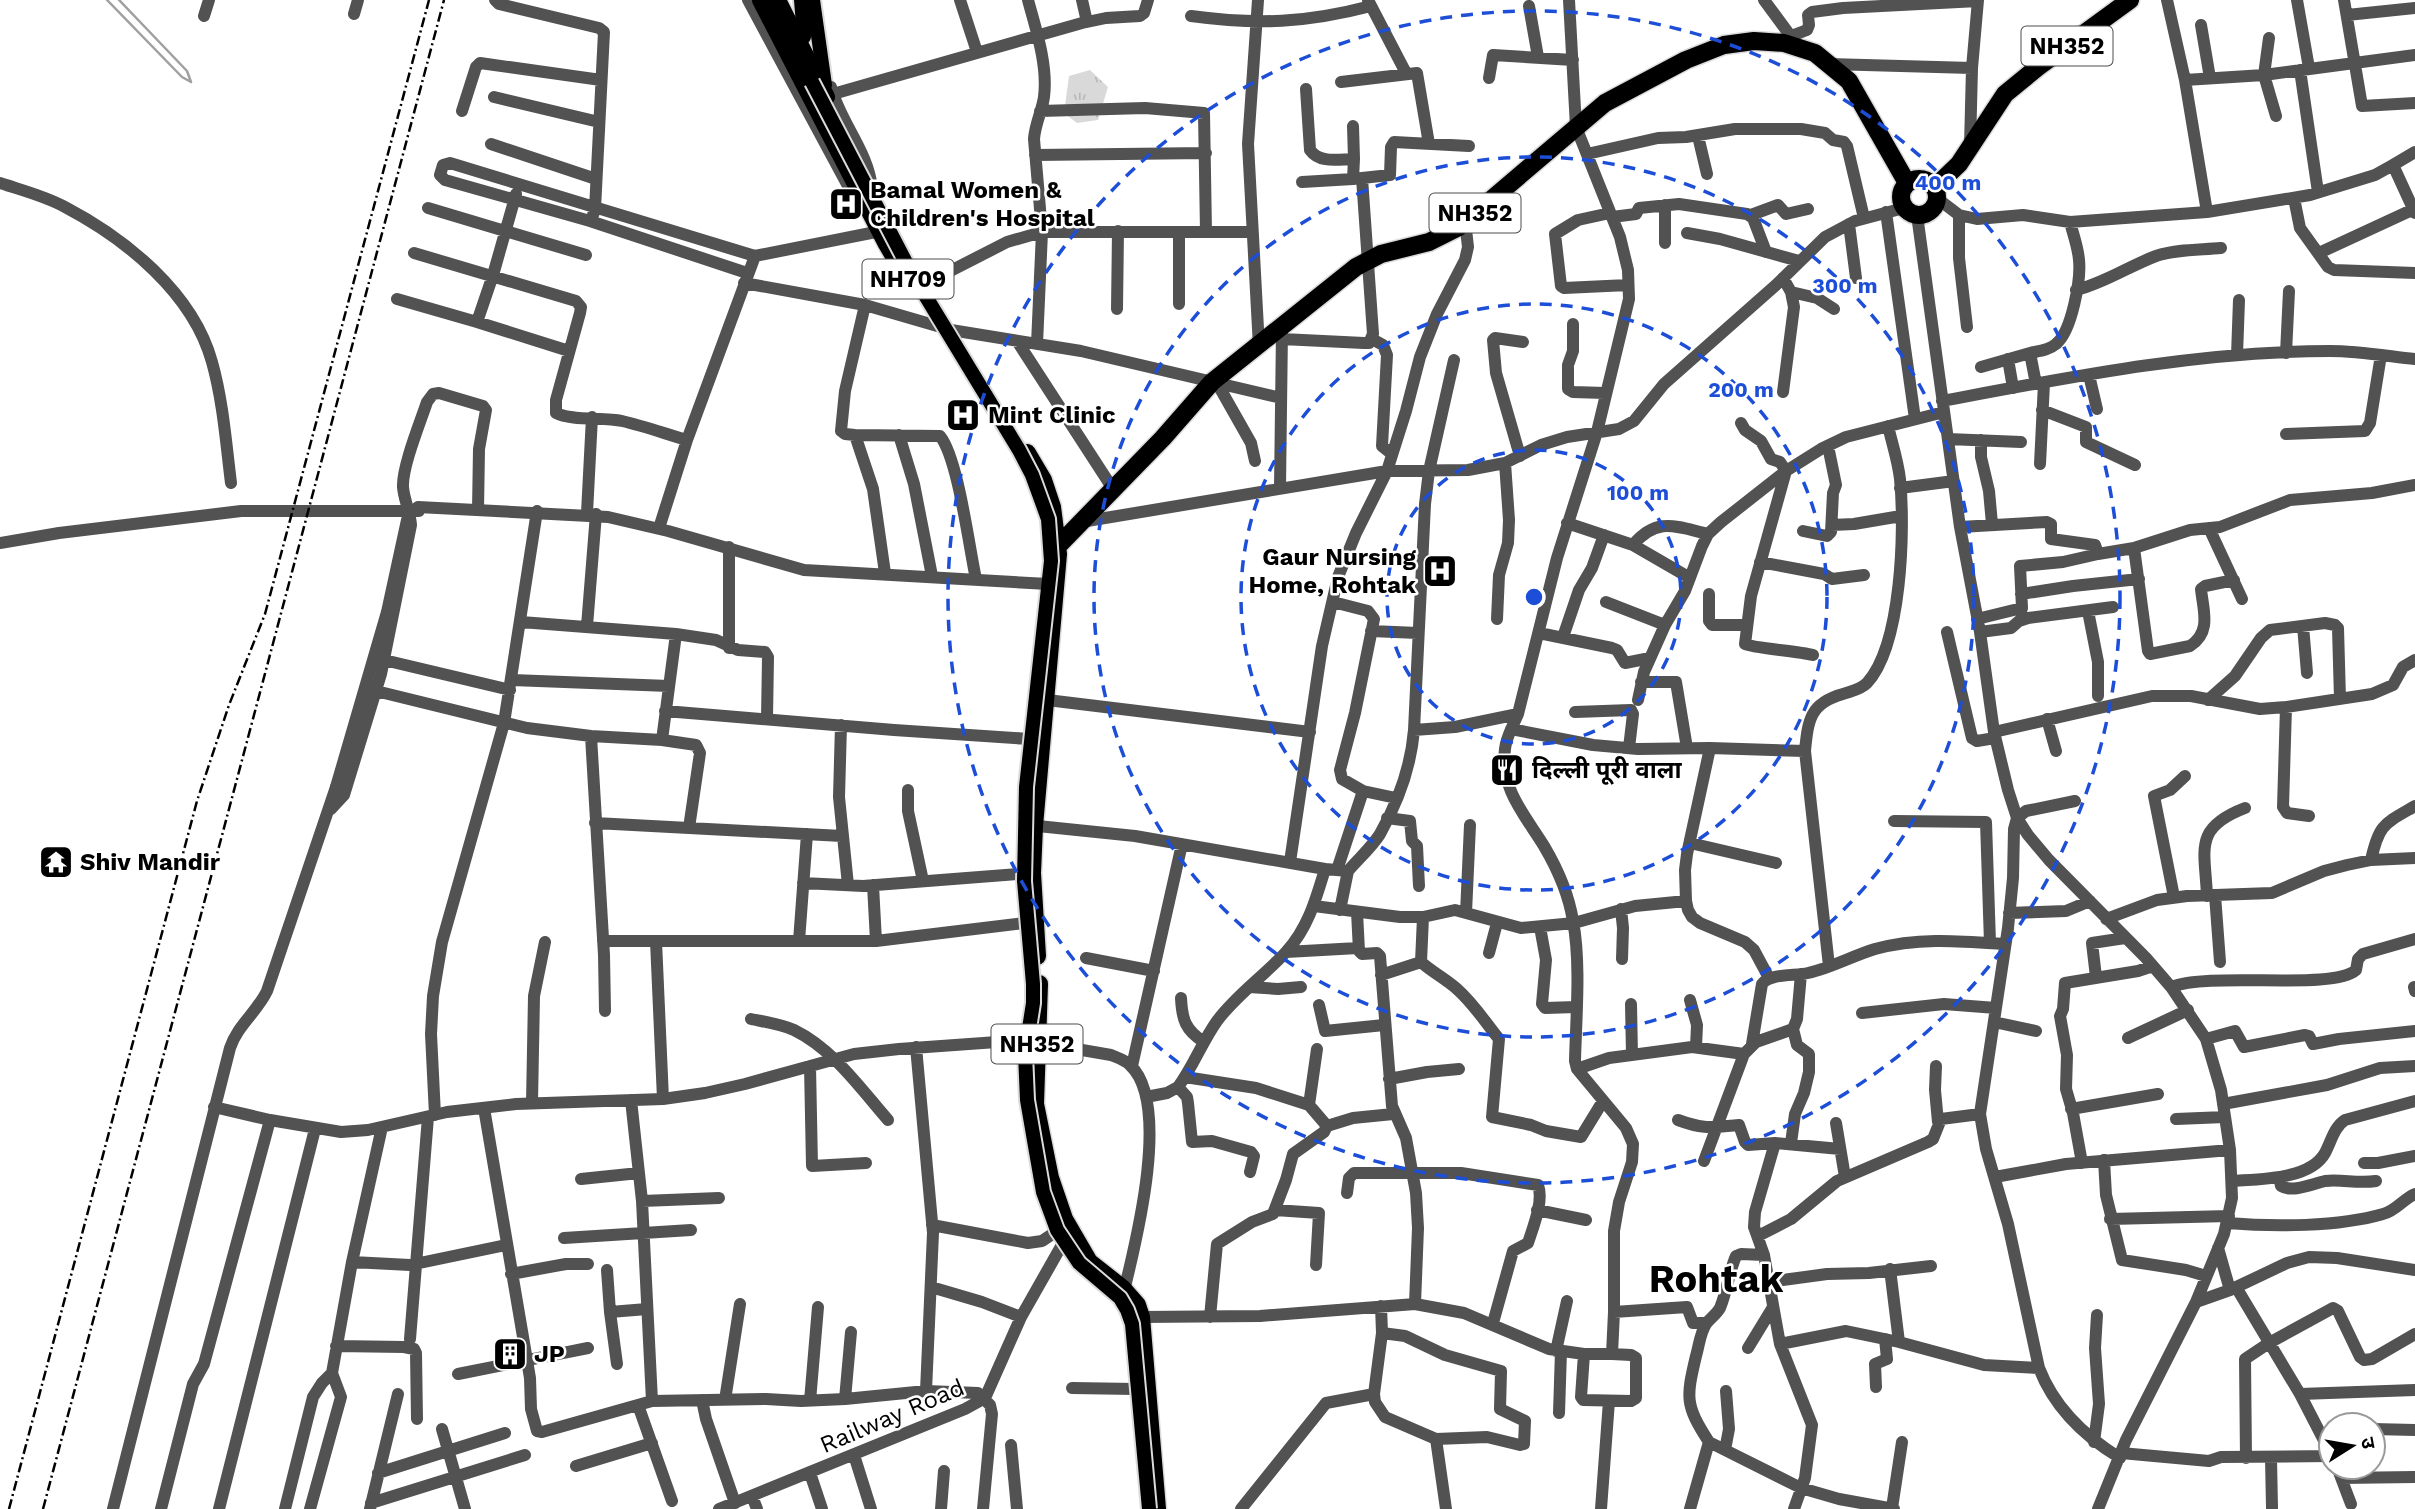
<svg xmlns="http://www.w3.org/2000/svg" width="2415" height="1509" viewBox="0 0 2415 1509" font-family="'Work Sans','Noto Sans Devanagari',sans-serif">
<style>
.grass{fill:url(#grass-tufts)}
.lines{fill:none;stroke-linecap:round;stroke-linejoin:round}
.stream{stroke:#a0a0a0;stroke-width:2.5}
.major-casing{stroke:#dbdbdb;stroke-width:18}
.highway-casing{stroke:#dbdbdb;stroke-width:21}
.minor{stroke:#525252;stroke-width:12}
.major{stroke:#000;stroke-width:14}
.highway{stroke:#000;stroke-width:18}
.rail{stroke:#000;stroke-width:2.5;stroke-dasharray:10 3.5 2 3.5;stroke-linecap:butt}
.major-bridge-casing{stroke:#dbdbdb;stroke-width:18;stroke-linecap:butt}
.minor-bridge{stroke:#525252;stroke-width:12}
.major-bridge{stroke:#000;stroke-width:14}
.ring{fill:none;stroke:#1d4ed8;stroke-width:3.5;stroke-dasharray:12 9}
.labels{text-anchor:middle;stroke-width:5;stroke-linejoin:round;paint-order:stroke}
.shield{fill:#fff;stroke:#4c4c4c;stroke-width:2}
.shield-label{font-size:23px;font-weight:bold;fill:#000}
.poi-label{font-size:24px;font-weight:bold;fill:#000;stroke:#fff;text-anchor:start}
.street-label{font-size:24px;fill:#000;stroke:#fff}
.town-label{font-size:38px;font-weight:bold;fill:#000;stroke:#fff}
.centre{fill:#1d4ed8;stroke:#fff;stroke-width:3.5}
.ring-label{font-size:21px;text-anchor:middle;font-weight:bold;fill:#1d4ed8;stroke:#fff;stroke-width:5;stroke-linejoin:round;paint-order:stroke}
</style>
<defs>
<pattern id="grass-tufts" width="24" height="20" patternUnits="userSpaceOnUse" patternTransform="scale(1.75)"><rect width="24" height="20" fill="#d9d9d9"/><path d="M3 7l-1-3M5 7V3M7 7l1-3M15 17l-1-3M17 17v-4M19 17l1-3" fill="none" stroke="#b8b8b8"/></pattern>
</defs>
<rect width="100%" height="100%" fill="#fff"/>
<path class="grass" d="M1090,70l18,17 -10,33 -21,3 -13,-10 5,-37z"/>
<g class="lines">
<path class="stream" d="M107,0l75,77 9,5
M119,0l68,71 4,11"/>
<g class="major-casing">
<path id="major" d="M801,0l3,37
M813,0l12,85"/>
</g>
<g class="highway-casing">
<path id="highway" d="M761,0l126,244 24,41
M777,0l49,97
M1901 197a18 18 0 1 1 36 0a18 18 0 1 1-36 0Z
M1935,187l24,-23 46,-70 33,-27 92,-67
M1027,453l16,27 9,27 6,47 -24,272 -2,47 5,83
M1054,550l109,-112 49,-56 144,-115 25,-13 48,-12 30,-15 146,-124 81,-43 38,-15 30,-4 30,2 31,10 34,28 58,102
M1039,984l-4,120 15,74 14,41 25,43 33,26 15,17 4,12 16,192"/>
</g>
<path class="minor" d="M495,0l4,4 100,24 5,4 -9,177 -2,6
M748,0l100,186
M960,0l17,52
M1028,0c8,30 20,65 16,97 -2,14 -9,27 -10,42l8,93 -5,112
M1082,0l5,22
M1258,0l-10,144 11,203
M1368,0l38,73
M1569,0l7,127 44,110 8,33 1,29 -32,133 -40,126 -39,156c-5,12 -12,23 -13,35 -5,40 20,66 39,97 13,22 25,50 29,75 8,42 3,97 2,140l2,8 49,59 7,16 -1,18 -13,40 -5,29v81l-2,42h-28l-3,43 2,3 48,1 5,-3v-40l-5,-3 -19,-1
M1764,0l31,42
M2167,0l18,80 22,132
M2297,0l12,68
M2344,0l18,106 53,-3
M1529,6l9,51
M354,14l4,-14
M2347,15l68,-7
M204,16l5,-16
M1191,16c67,9 115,7 180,-10
M2201,25l9,53
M1791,36l16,-6 2,-5 -1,-10 4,-3 31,-4 135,-7
M2269,38l-5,37 12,41
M1829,64l143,4
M2300,70l18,122
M1489,78l4,-23 80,5
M2185,80l79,-5 151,-20
M1341,82l76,-9 12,71
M831,87c9,35 38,65 41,102
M833,94l249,-71 24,-5 34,-2 4,-3 4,-13
M494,97l105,25
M462,111l14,-44 4,-4 121,17
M1040,111l105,-3 59,5 2,119
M1353,126l1,33
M1698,136l9,38
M491,144l105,35
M1970,146l2,-78 6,-68
M1587,154l71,-16 28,-1 49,-8h66l24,4 8,7 11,2 3,4 17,72
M1035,155l171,-2
M2393,165l22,-13
M1362,178l28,-3 1,-28 3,-5 75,4
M1302,182l51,-3
M0,183c21,7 45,13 65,24 61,32 128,86 147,155 11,39 14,81 19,121
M516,194l-23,81 -16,47 92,29
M2294,198l6,30 28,39 6,3 81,3
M1938,199l21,16 18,4 46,-4 47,7 137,-10 103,-17 65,-20 18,-10 22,48
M1665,205v38
M428,208l158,47
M1886,212l29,207
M1610,213l-32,7 -23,14 6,52 3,2 64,-3
M1751,215l27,-10 8,9 22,-5
M1917,215l43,312 20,105 14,100 14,58 9,28 11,17 21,25 97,98 25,29 35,52 15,51 9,60 2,48 -8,36 -28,68 -70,138 -28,69
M1959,215v43l8,69
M1612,217l24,-3 3,-6 40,-4 68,10 6,4 13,34
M1849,224l7,54
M1687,233l33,6 79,22
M414,253l162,48 5,6 -1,6 -24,87v13c15,8 48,4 66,8 22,5 44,13 65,19
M2319,253l95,-44
M747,273l-157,-52 -145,-41 -5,-5 3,-10 7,-2 305,93
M744,283l121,22 86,25 130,21 200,47
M925,284l82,-42 35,-10h210
M2076,290c29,-7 53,-24 80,-34 21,-7 44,-6 65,-8
M1791,292l26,6 17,11
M397,299l80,23
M1179,304v-72
M865,305l-20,86 -4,40 4,3 10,1 85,1c18,22 29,111 36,143
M1117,309l1,-78
M1573,324v27l-5,14v24l5,3 32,1
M1282,339l82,4h5l4,-9 -11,-156 -9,1 1,-20c-15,0 -34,5 -44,-9l-4,-61
M1372,339l11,6 4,10 -5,91 10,8
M1017,341l96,148
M2286,353l3,-62
M2237,355l2,-55
M2008,359l5,29
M1981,367l49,-14
M2089,375l8,34
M1217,383l34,60 4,18
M2036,384l-6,-31c9,-2 19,-3 26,-9 16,-13 25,-65 23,-84 -1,-13 -6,-26 -9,-38
M1783,392l11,-85 -3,-15 -8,-14
M1942,401c128,-24 257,-50 388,-50 28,0 57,5 85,8
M2042,410l44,17v15l49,23
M1741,423l4,7 16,11 10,18 9,3 6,9 -35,125 -6,48c6,4 54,7 68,11
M2286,434l79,-3 5,-8 11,-68
M855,435l18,54 12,84
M899,435l15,49 18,92
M1948,439l73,3
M1981,440v17l8,34 3,33
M1520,456l-24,-83 -3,-33 2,-2 28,4
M2040,464l4,-81
M1280,487l2,-157
M1900,488l54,-7
M587,513l5,-96
M1081,522l306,-51 81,-1 37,-7 36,-18 26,-8 52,-8 15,-8 30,-37 112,-99 49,-48 30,-16 49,-13
M1567,523l66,22c24,-29 44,-18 75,-11
M660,525l27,-85 68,-184 131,-26
M1832,525l22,-1 47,-8
M1960,527l87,-5 4,2v15l44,6 3,9 36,-6 56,-18 30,-3 70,-27 82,-7 43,-8
M2209,528l33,71
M1803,531l24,5 4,-4 2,-39 3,-8 -8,-39
M0,543l59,-10 182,-22h178
M1633,545l57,33
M729,547v101
M2134,548l14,103 2,3 40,-8c22,-14 13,-36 11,-57l4,-3 29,-6
M1760,562l64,12 8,5 32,-4
M1709,594v27l3,4h34
M2021,594l52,-8 66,-7
M1333,602l35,9 6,8 -19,94 -15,57 2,9 21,12 33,7
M1606,602l59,23
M2088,611l10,51v34
M1497,619l2,-44 9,-32 1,-23 -4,-57
M1977,619l45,-11 -2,-42 43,-4 35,-8
M521,622l155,12 40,6 22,10 27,2 3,5 -1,61
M587,626l9,-112
M2303,626l4,47
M1371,631l47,2
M1947,632l25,106 5,3 18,-3
M1980,632l31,-4 8,-7 9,-3 85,-11
M1539,633l73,15 5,2 8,13 25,-5
M1563,637l16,-47 13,-22 12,-33
M384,660l126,30
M512,680l157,6
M1641,682h35l11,66
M376,691l151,37 64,8 71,4 34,5 4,8 -11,75
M1039,699l271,33
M1638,700l6,-28 21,-47 20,-34 17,-45 6,-12 13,-12 65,-51 35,-22 25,-12 98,-25
M2208,700l27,-24 26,-38 9,-8 55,-7 10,2 3,3 2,71
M2286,707l-3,100 4,6 22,3
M665,711l229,19 135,9
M1575,712l56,-2 2,4 -4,34
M2047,719l9,32
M841,725l-2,72 9,88
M1511,729l82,16 45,4 72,-1 95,3
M1414,730l41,-3 63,-13
M1994,732l158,-36h39l69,13 26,-2 86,-13 21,-9 10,-18 12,-7
M591,736l13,219 1,56
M662,740l14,-106
M1710,748l-23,106 -2,16 1,31 2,9 4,7 8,6 45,19 9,8 15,28
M908,790v21l15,70
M2075,801l-49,10 -9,7 -3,11 -1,49 -5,50 -28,186 6,35 22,75 31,144c15,39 45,68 81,90
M331,809l13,-14 37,-121 30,-149c-1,-14 -7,-25 -8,-38 -1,-20 17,-64 24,-85l6,-8 6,-1 44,13 3,4 -7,39 -1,61
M1387,818l23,3 2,20 5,5 2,40
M1894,821l92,1 4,121
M595,823l247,13
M1028,825l107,11 190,33
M1690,843l86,20
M2371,860c8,-36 13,-36 44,-54
M1290,862l32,-216 16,-69 18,-44 31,-62 19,-60 14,-54 17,-43 28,-54 3,-13 -3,-26
M1337,870l26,-79
M803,883l60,3 156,-12
M873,885l3,56
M2215,895l5,67
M2207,896c-2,-47 -14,-68 38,-88
M2174,897l-20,-101 16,-6 15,-14
M1314,906l86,11h23l32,-7 66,18 53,-5 61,-17 51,-5
M1621,909l2,19 -1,31
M1340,910l8,-39
M1357,912l2,39 3,3 15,-1 3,3 12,150 14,32 10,55 2,35 -3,76
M1466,913l4,-88
M2009,913l57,-2 24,-10
M1423,917l-2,45c11,10 25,17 36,27 17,15 28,33 42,50l-7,78 39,8 15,6 35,6 22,-36
M2106,919l51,-19 30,-4 85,-3 52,-22 23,-6 24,-5 44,-2
M1540,927l6,33 -4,44 3,4 31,-1
M603,941h273l148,-18
M656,941l7,158
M799,941l8,-107
M1286,952l72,-4
M1489,953l8,-30
M1086,958l68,13
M1829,966l-24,-215c3,-31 5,-48 38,-57 8,-3 17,-4 24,-11 35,-38 38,-154 33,-204 -2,-18 -8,-36 -12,-53
M1381,975l40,-13
M2096,977l-4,-34 33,-5
M1249,987l29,2 23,-2
M2171,987c42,-16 161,4 185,-17l2,-11 5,-5 52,-15
M2414,987l1,4
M1181,998c1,21 4,32 23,44
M1690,1000l7,25 -1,22
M1631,1004l1,51
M1319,1005l6,26 59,-6
M1862,1013l82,-9 52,4
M751,1019c14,3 30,5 43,11 39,19 66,58 94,90
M1994,1022l42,9
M2128,1038l60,-28
M2206,1039l29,-8 9,16 61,-12 4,1 4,8 26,-5 76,-8
M1752,1044l10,-60c8,-11 33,-8 46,-11 23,-5 44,-17 67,-24 43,-12 86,-8 130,-5
M916,1047l17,186 -7,158
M810,1066l2,100 54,-3
M1132,1066l50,-222
M1936,1066l-1,24 3,32
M1577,1069l32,-11 83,-11 52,7 12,-12 37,-13 4,-10 4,-45
M1185,1077l71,11 53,17 18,21
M1389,1079l38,-7 32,-3
M1178,1087l9,10 1,6 4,39 20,-1 39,11 3,4 -4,16
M1146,1097l21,-4 11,-6c15,-20 24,-45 39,-66 19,-26 47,-45 69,-69 22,-24 30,-53 39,-83l23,2c10,-12 24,-24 32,-37 18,-32 31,-68 34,-104l11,-226 4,-33 25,-111
M631,1100l11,101 10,200
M532,1103l2,-107 11,-54
M2223,1104l104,-19 53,-17 35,-2
M1309,1105l8,-56
M214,1107l56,13 71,12 27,-2 79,-18 69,-8 147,-5 42,-6 40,-9 109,-30 45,-5 125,-9 87,15c7,3 14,5 19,10 42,39 5,181 -7,230
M484,1108l46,270 1,31 6,22 5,1 110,-31 114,-2 35,2 44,-2 81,-8 52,2 12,12 2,9 -9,95
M2071,1109l87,-15
M435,1115l-4,-81 2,-38 9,-54 62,-219 33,-212
M2176,1119l49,-2
M1678,1120c27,10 34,7 61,5l6,17 3,3 27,-2 65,6
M1836,1123l9,54
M1775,1143l-20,69 -1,15 10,28 16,89 32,81 -7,53 -11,31
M1791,1143l4,-29 9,-21 5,-21v-18l-12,-9 -4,-16
M2104,1160l2,35 16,65 64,10 20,6
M1704,1161l40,-107
M2082,1163l-9,-50 -7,-24 1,-34 -7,-39 3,-7 2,-26 73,-12 15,-5
M2364,1163h14l37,-7
M1995,1177l71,-13 164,-14
M2279,1177l2,9c11,7 31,-2 44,-5 17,-2 33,3 51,0
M581,1179l58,-6
M2232,1181c27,-2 78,-1 93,-28 6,-11 9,-26 20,-33l70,-19
M1347,1193l2,-15 5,-5h107l77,12c6,16 -5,42 -10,58l-15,8 -20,72
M642,1201l77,-3
M1275,1210l44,3 -3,52
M1537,1210l49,10
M2110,1219l119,-3
M2227,1223c47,4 111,4 156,-9 13,-3 20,-15 32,-20
M932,1225l96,18 14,-2 15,-10
M1758,1236l33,-17 46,-38 91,-39 5,-3 8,-20 39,-5
M564,1238l127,-8
M2218,1248l12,42
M352,1262l58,3 96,-20
M1890,1269l9,73
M607,1270l3,42 7,52
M511,1274l55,-10h22
M1768,1282l59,-8 42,-1 62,-7
M931,1287l51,15 39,15
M2236,1287l64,107 31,60
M2196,1302l34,-12 57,-27 22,-6 28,1 78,12
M1381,1306l1,27 -8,61 1,8 10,15 51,22 51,-2 33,8 4,-1 1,-23 -25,-12 1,-38 -56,-16 -40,-19 -23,-3
M610,1312l37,-3
M1614,1312l73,-5 6,16h13
M1141,1317l119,-1 155,-12 49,9 85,36 35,5
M1210,1317l7,-73 35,-22 21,-8 13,-34 7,-26 31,-22 3,-6 26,-8 40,-4
M410,1339l18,-222
M1780,1344l66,-13 53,11 85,23 55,3
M336,1346l68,1 10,2 2,4 1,66
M1748,1348l25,-41
M1556,1351l11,-50
M458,1374l130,-26
M1876,1387l-1,-23 12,-5 -2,-20
M1072,1388l63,1
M2300,1394l115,-4
M845,1399l6,-67
M702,1400l4,19 29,84
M725,1400l15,-96
M810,1401l8,-94
M638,1405l34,96
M1559,1413l2,-62
M442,1429l23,80
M2373,1429l42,1
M1436,1439l10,70
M1709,1442l92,46 38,11 55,10
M2094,1442l5,-38 -4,-56 2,-33
M1011,1445l6,64
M1725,1450l4,-21 -3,-38
M2121,1453l88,8 12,-4 110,-1
M854,1455l17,54
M2246,1458l-1,-99 24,-16 64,-35 5,3 22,46 4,3 8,-1 43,-25
M2271,1458l1,50
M576,1466l76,-23
M2337,1467l14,37
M378,1473l127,-40
M810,1473l12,36
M2341,1478l74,-1
M752,1496l5,13
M371,1503l154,-48
M1892,1508l10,-66
M113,1509l117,-461c7,-22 27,-36 37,-57l69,-204
M161,1509l32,-125 11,-20 66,-244
M219,1509l96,-380
M285,1509l28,-112 9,-14 10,-10
M310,1509l31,-112 -9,-24 20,-111 30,-135
M370,1509l28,-115
M719,1509l246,-100 20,-11 36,-81 42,-74 6,-7
M941,1509l3,-38
M1241,1509l85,-106 48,-9
M1601,1509l8,-108
M1690,1509l19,-67c-24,-37 -23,-44 -13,-86 3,-10 4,-23 10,-32 4,-6 10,-9 14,-16 7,-17 9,-36 16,-52l5,-2 23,1"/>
<use href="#major" class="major"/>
<use href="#highway" class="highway"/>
<path class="rail" d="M9,1509l188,-708 32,-96 36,-91 164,-614
M43,1509l401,-1509"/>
<g class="major-bridge-casing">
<path id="major-bridge" d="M812,82l99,190 108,178 13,25 16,44 3,42 -25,226 -2,94 9,103v19l-8,51 2,46 16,92 14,38 22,33 41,35 7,12 5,14 17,185"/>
</g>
<path class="minor-bridge" d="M336,787l51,-175 20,-92 3,-7 8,-6 190,10 60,14 136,39 244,14"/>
<use href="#major-bridge" class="major-bridge"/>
</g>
<g class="ring">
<circle cx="1534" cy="597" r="147"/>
<circle cx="1534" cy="597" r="293"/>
<circle cx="1534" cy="597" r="440"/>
<circle cx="1534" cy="597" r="586"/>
</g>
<defs>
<g id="hospital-square" transform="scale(1.75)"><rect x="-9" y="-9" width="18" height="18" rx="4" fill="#000" stroke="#fff"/><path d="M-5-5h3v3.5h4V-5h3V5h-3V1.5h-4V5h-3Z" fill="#fff"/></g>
<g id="restaurant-square" transform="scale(1.75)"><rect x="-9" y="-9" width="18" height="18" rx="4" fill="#000" stroke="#fff"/><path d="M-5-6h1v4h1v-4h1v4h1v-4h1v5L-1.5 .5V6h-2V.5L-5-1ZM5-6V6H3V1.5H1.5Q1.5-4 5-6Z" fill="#fff"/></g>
<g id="temple-square" transform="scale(1.75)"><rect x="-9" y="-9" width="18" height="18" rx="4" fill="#000" stroke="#fff"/><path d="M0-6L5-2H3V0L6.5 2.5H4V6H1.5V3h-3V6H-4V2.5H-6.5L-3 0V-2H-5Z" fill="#fff"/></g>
<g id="building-square" transform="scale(1.75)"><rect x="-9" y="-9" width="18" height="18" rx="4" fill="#000" stroke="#fff"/><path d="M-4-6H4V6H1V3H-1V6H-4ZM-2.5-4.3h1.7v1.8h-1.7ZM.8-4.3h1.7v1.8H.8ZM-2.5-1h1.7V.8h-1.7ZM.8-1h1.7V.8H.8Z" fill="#fff"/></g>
</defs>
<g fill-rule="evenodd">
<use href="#hospital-square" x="846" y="204"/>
<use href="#hospital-square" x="963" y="415"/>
<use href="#hospital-square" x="1440" y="571"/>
<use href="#restaurant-square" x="1507" y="770"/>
<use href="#temple-square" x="56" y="862"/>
<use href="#building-square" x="510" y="1354"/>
</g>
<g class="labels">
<g class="shield">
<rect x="2021.5" y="26.5" width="91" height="39" rx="5"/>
<rect x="1429.5" y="193.5" width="91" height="39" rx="5"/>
<rect x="862.5" y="259.5" width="91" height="39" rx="5"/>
<rect x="991.5" y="1024.5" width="91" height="39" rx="5"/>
</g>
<g class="shield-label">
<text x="2067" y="54">NH352</text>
<text x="1475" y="221">NH352</text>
<text x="908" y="287">NH709</text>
<text x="1037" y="1052">NH352</text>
</g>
<g class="poi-label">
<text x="870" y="198">Bamal Women &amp;<tspan x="870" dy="28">Children's Hospital</tspan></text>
<text x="988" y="423">Mint Clinic</text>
<text x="1416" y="565" text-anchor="end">Gaur Nursing<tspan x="1416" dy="28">Home, Rohtak</tspan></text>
<text x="1532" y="778">दिल्ली पूरी वाला</text>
<text x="80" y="870">Shiv Mandir</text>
<text x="534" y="1362">JP</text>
</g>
<g class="street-label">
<text transform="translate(892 1416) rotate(-23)" y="8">Railway Road</text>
</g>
<g class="town-label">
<text x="1716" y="1292">Rohtak</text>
</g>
</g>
<circle cx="1534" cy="597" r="10" class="centre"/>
<g class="ring-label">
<text x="1948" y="190">400 m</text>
<text x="1845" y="293">300 m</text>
<text x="1741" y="397">200 m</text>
<text x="1638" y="500">100 m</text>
</g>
<g transform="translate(2352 1446) rotate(79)"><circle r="33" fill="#ffffff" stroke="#999999" stroke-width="2"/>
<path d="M0-5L12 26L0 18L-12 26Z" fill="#000000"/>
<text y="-10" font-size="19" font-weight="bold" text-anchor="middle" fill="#000000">उ</text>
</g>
</svg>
